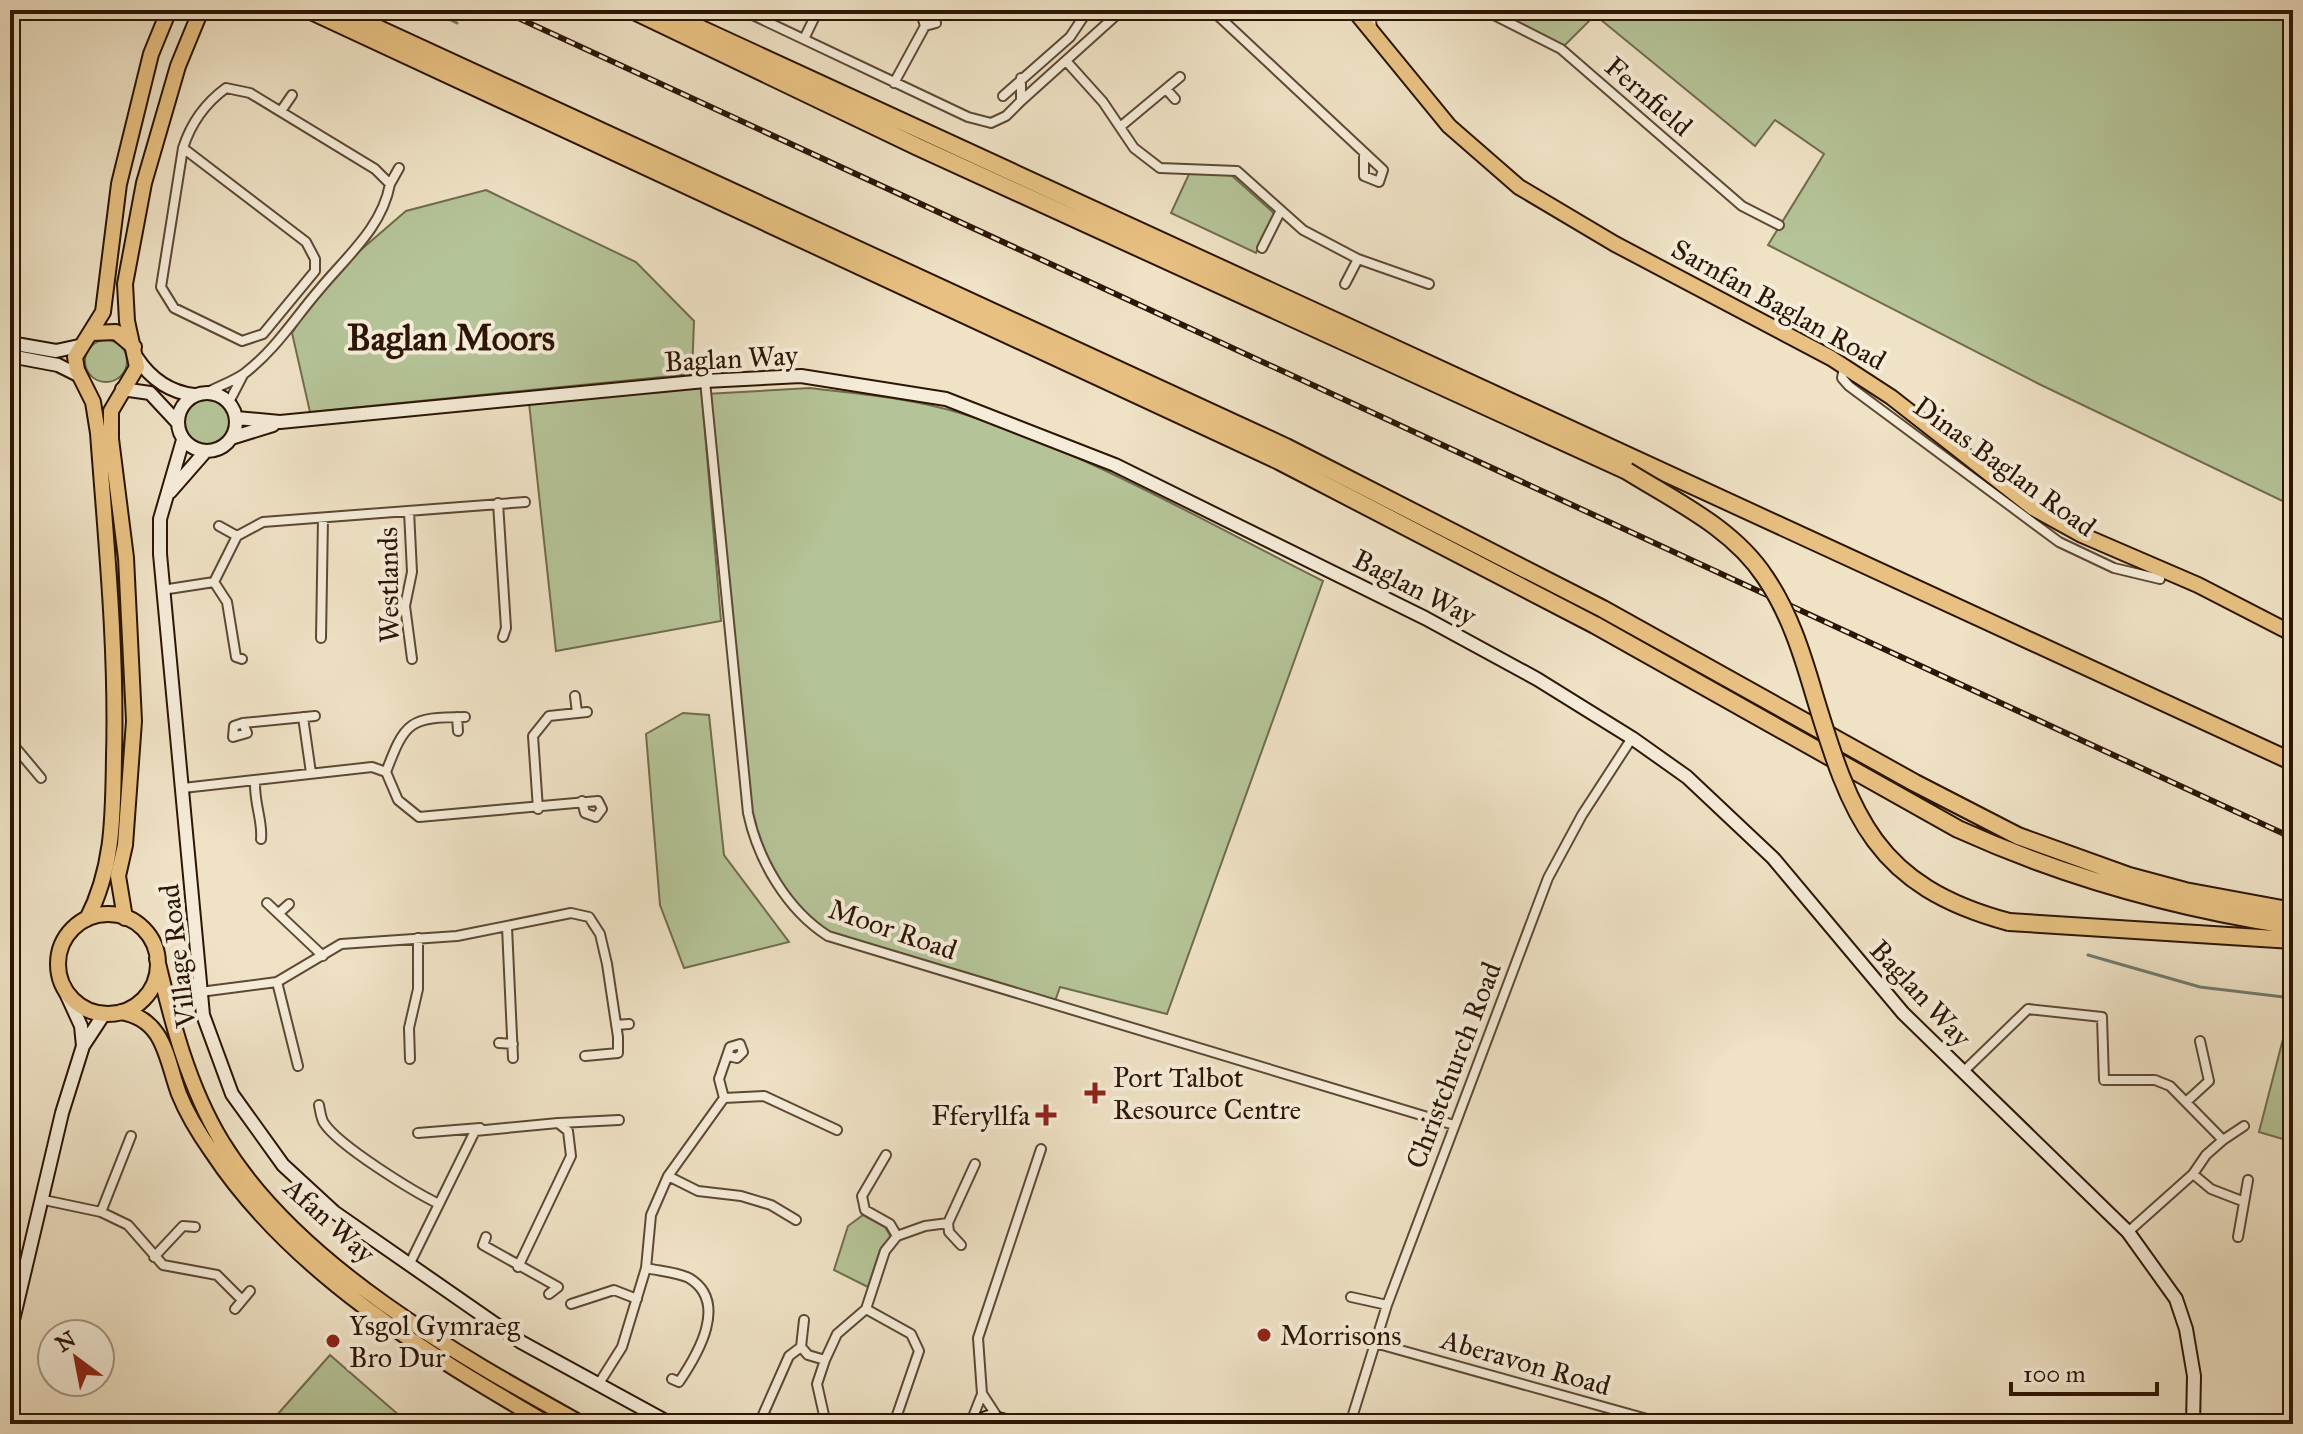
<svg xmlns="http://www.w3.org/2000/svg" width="2303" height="1434" viewBox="0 0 2303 1434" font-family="'IM FELL Great Primer',serif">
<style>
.green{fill:#b5c498;stroke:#706c4e;stroke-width:2}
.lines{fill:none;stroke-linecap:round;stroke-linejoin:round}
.stream{stroke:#6e7a6f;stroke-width:3}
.street-casing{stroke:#5d4834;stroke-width:12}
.secondary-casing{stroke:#2c1503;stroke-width:16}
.primary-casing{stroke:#2c1503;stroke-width:18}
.highway-casing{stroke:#2c1503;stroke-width:20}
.street{stroke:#f5ecd9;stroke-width:8}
.secondary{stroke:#f5ecd9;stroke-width:12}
.primary{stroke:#e8c182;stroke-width:14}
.highway{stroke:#e8c182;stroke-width:16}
.rail-casing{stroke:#2c1503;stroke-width:6}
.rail{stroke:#f5ecd9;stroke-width:3;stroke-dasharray:9;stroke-linecap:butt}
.highway-bridge-casing{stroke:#2c1503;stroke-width:20;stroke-linecap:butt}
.highway-bridge{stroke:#e8c182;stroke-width:16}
.poi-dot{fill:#8f2418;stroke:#f5ecd9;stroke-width:3}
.labels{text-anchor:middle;stroke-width:8;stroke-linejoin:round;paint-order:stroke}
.street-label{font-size:28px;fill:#2c1503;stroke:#f5ecd9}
.poi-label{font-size:28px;fill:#2c1503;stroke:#f5ecd9;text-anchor:start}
.district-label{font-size:36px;font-weight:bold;fill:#2c1503;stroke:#f5ecd9}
</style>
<rect width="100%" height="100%" fill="#efe2c5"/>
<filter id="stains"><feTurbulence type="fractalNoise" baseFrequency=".0025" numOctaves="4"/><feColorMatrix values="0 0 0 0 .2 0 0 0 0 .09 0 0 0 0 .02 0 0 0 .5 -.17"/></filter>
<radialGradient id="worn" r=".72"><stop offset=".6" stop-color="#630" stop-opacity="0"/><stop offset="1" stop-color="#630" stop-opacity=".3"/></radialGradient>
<path class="green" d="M1486,10h807v496l-254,-122 -271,-139 56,-91 -49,-34 -20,26 -160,-131 -34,34z
M1189,174h41l45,40 -19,39 -85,-40z
M486,190l150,72 58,59 -2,53 -382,38 -18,-79 27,-41 30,-32 57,-49z
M85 361a21 21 0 1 1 42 0a21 21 0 1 1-42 0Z
M701,385l20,236 -165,30 -27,-248z
M810,388c50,6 101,10 150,25 126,39 245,109 363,168l-156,433 -107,-27 -6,17 -226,-68 -43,-42 -34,-65 -45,-435z
M185 422a22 22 0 1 1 44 0a22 22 0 1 1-44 0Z
M683,713l26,2 15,140 65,87 -105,26 -24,-63 -14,-171z
M2292,1004h1v138l-34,-10z
M863,1215l22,12 6,10 -11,13 -12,37 -34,-17 14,-44z
M330,1355l79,69h-122l-10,-9z"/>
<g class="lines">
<path class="stream" d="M430,10l27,13
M2088,955l112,32 93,11"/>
<g class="street-casing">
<path id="street" d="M742,10l226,107 23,6 15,-7 15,-15v-23
M1212,10l171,160 -4,12 -15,-6v-20
M1370,10l2,19
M1484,10l77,39 181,157 37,19
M804,39l14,-29
M1067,62l36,40 31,46 26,20 77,3 66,59 55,29 71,25
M894,83l31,-57 11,-3 -3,-13 -12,3 4,13
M1167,90l8,9
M1003,96l67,-59 18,-27
M1021,101l101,-91
M281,111l11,-16
M1120,127l60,-50
M183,148l123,94 9,17v12l-52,63 -21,7 -68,-33 -13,-21 22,-139c8,-25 21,-44 43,-60l24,5 125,76 15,15c-8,44 -44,73 -71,106 -25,29 -43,59 -74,83 -11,8 -26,13 -39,20
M390,184l9,-16
M1262,248l18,-36
M1345,284l13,-25
M1844,367l-2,11 7,8 210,156 55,26 46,11
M705,381l43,432c10,47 39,97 80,123l626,189
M229,402l14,-27
M498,503l8,125 -3,9
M409,511l3,61 -7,34 7,53
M219,526l18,10
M214,582l13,20 9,55 6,2
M162,590l52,-8 23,-46 26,-14 262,-20
M321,638l2,-120
M575,696l2,17
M303,717l8,56
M457,717l1,14
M243,723l4,10 -14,4 1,-11 9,-3 72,-7
M10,741l31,37
M386,772c19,-50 23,-55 79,-55
M255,781c-1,23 8,40 6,58
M183,788l189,-21 14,5 12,28 21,17 179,-16 4,8 -6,8 -11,-4 -3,-12
M538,809l-5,-73 16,-20 38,-4
M267,903l56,53
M279,913l10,-9
M507,927l6,131
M277,982l21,84
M200,992l77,-10 64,-38 116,-8 114,-23 18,4 11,17 7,30 11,73v16l-33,3
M616,1025l13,-1
M499,1043l14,1
M410,1059l-1,-31 9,-39v-51
M1963,1072l65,-63 74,8 2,63h51l15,6 53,54 -17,15 -13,19 -65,58
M724,1098l-5,-19 11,-32 10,-3 3,8 -6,6 -9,-2
M2186,1102l23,-21 -9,-40
M319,1105c1,5 2,14 5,18 15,23 90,69 115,81
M559,1123l60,-3
M418,1133l62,-5
M2223,1140l21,-14
M886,1155l-24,41 3,14 25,14 7,12
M2193,1174l18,15 31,12
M668,1176l30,15 43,5 30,9 25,15
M44,1200l57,12 27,13 35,40 54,10 25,25
M101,1212l30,-76
M948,1223l1,9 12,13
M486,1237l-3,8 75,42 -9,7
M2238,1237l10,-57
M154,1257l29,-31 12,1
M409,1265l66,-134 83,-8 10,8 3,25 -53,111
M646,1268c13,3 31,4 43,10 40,24 9,76 -10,104l-7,-3
M1351,1297l36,8
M571,1304l43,-14 23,9
M235,1309l15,-18
M866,1309l45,25 8,17 -22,64
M804,1320l-3,27 7,8 17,5
M1375,1343l290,81
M598,1385l24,-38 24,-79 5,-53 17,-39 56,-78 40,-2 73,34
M983,1395l15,23
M762,1417l27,-61 12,-9
M971,1422l11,-28 -4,-56 63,-189
M826,1424l-9,-40 8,-24 12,-26 29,-25 19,-58 12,-15 28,-10 23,-3 27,-59
M1350,1424l37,-119 161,-427 34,-63 50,-77"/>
</g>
<g class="secondary-casing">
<path id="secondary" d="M10,343l46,8 23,-5
M10,356l48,9 22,11
M137,358c14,21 32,34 57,37
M122,389l28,4 27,29
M178 422a29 29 0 1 1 58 0a29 29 0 1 1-58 0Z
M236,418l44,4 425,-41 96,-5 145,23 169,66 310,153 112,61 95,59 55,39 86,81 130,155 225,219 48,67 10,30 8,47 -1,48
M231,438l42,-13
M183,440l-23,79v35l43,461 29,79 51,71 51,47 187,130 150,82
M170,492l35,-40
M65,991l16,35 2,20
M10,1333l52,-220 21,-67 21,-32
M968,1424l21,-7 30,7"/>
</g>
<g class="primary-casing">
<path id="primary" d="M1354,10l95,116 70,61 96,57 216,114 60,39 142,111 49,27 116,50 95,49
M92,333l24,-1 18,15
M58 964a50 50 0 1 1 100 0a50 50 0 1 1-100 0Z
M125,918l-7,-42 7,-31 9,-124 -8,-163 -15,-119v-28l26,-44 -10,-46 -2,-37 19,-101 34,-117 23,-56
M87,919c27,-52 26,-105 27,-162 3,-108 -8,-216 -16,-324l-5,-31 -16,-32 -2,-13 28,-45 16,-128 32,-130 18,-44
M157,959c15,63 31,127 65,183 76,124 236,213 360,282
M121,1012c44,7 45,47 58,82 8,20 21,41 33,58 80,121 214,201 336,272"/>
</g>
<g class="highway-casing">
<path id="highway" d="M309,10l970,451 316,164 363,204c108,49 217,79 335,97
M338,10l948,437 317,162 312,174 103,53 111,40 56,15 108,20
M632,10l286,137 709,324
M660,10l1633,752
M2009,922l284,18"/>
</g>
<use href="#street" class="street"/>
<use href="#secondary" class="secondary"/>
<use href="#primary" class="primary"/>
<use href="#highway" class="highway"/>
<g class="rail-casing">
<path id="rail" d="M501,10l1792,828"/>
</g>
<use href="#rail" class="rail"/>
<g class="highway-bridge-casing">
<path id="highway-bridge" d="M1627,471c48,30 106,57 138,106 24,35 37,76 49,117 37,123 61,192 195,228"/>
</g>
<use href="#highway-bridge" class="highway-bridge"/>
</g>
<g class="poi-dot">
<path d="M1091 1081h8v8h8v8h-8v8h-8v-8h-8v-8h8z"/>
<path d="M1042 1103h8v8h8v8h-8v8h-8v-8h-8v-8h8z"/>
<circle cx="1264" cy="1335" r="8"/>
<circle cx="333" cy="1341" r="8"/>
</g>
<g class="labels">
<g class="street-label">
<text transform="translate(1649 96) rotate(41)" y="10">Fernfield</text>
<text transform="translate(1779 304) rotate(29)" y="10">Sarnfan Baglan Road</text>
<text transform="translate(731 358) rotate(-3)" y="10">Baglan Way</text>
<text transform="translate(2005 466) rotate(36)" y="10">Dinas Baglan Road</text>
<text transform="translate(388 585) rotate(-91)" y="10">Westlands</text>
<text transform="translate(1415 587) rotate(27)" y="10">Baglan Way</text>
<text transform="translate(893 929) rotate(19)" y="10">Moor Road</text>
<text transform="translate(177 956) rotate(-97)" y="10">Village Road</text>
<text transform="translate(1921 993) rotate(47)" y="10">Baglan Way</text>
<text transform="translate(1453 1065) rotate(-69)" y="10">Christchurch Road</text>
<text transform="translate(330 1220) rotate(42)" y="10">Afan Way</text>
<text transform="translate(1526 1362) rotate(16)" y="10">Aberavon Road</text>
</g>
<g class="poi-label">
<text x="1113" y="1087">Port Talbot<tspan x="1113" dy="32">Resource Centre</tspan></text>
<text x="1030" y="1125" text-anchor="end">Fferyllfa</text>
<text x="349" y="1335">Ysgol Gymraeg<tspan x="349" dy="32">Bro Dur</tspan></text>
<text x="1280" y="1345">Morrisons</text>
</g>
<g class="district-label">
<text x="451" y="350">Baglan Moors</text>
</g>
</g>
<rect width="2303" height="1434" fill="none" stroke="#efe2c5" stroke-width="40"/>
<rect x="12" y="12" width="2279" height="1410" fill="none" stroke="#2c1503" stroke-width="4"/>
<rect x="20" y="20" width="2263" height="1394" fill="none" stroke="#2c1503" stroke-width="2"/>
<g transform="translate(76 1358) rotate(328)"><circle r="38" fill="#f5ecd9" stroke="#a59683" stroke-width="2"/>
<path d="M0-6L14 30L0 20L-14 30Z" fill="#8f2418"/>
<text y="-12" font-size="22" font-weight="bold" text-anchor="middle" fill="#2c1503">N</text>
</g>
<path d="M2011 1382v12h146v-12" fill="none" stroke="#2c1503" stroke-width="4"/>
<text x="2023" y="1382" font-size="24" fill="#2c1503" stroke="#f5ecd9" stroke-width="6" paint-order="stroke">100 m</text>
<rect width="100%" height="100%" filter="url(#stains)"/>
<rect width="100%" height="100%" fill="url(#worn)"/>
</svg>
